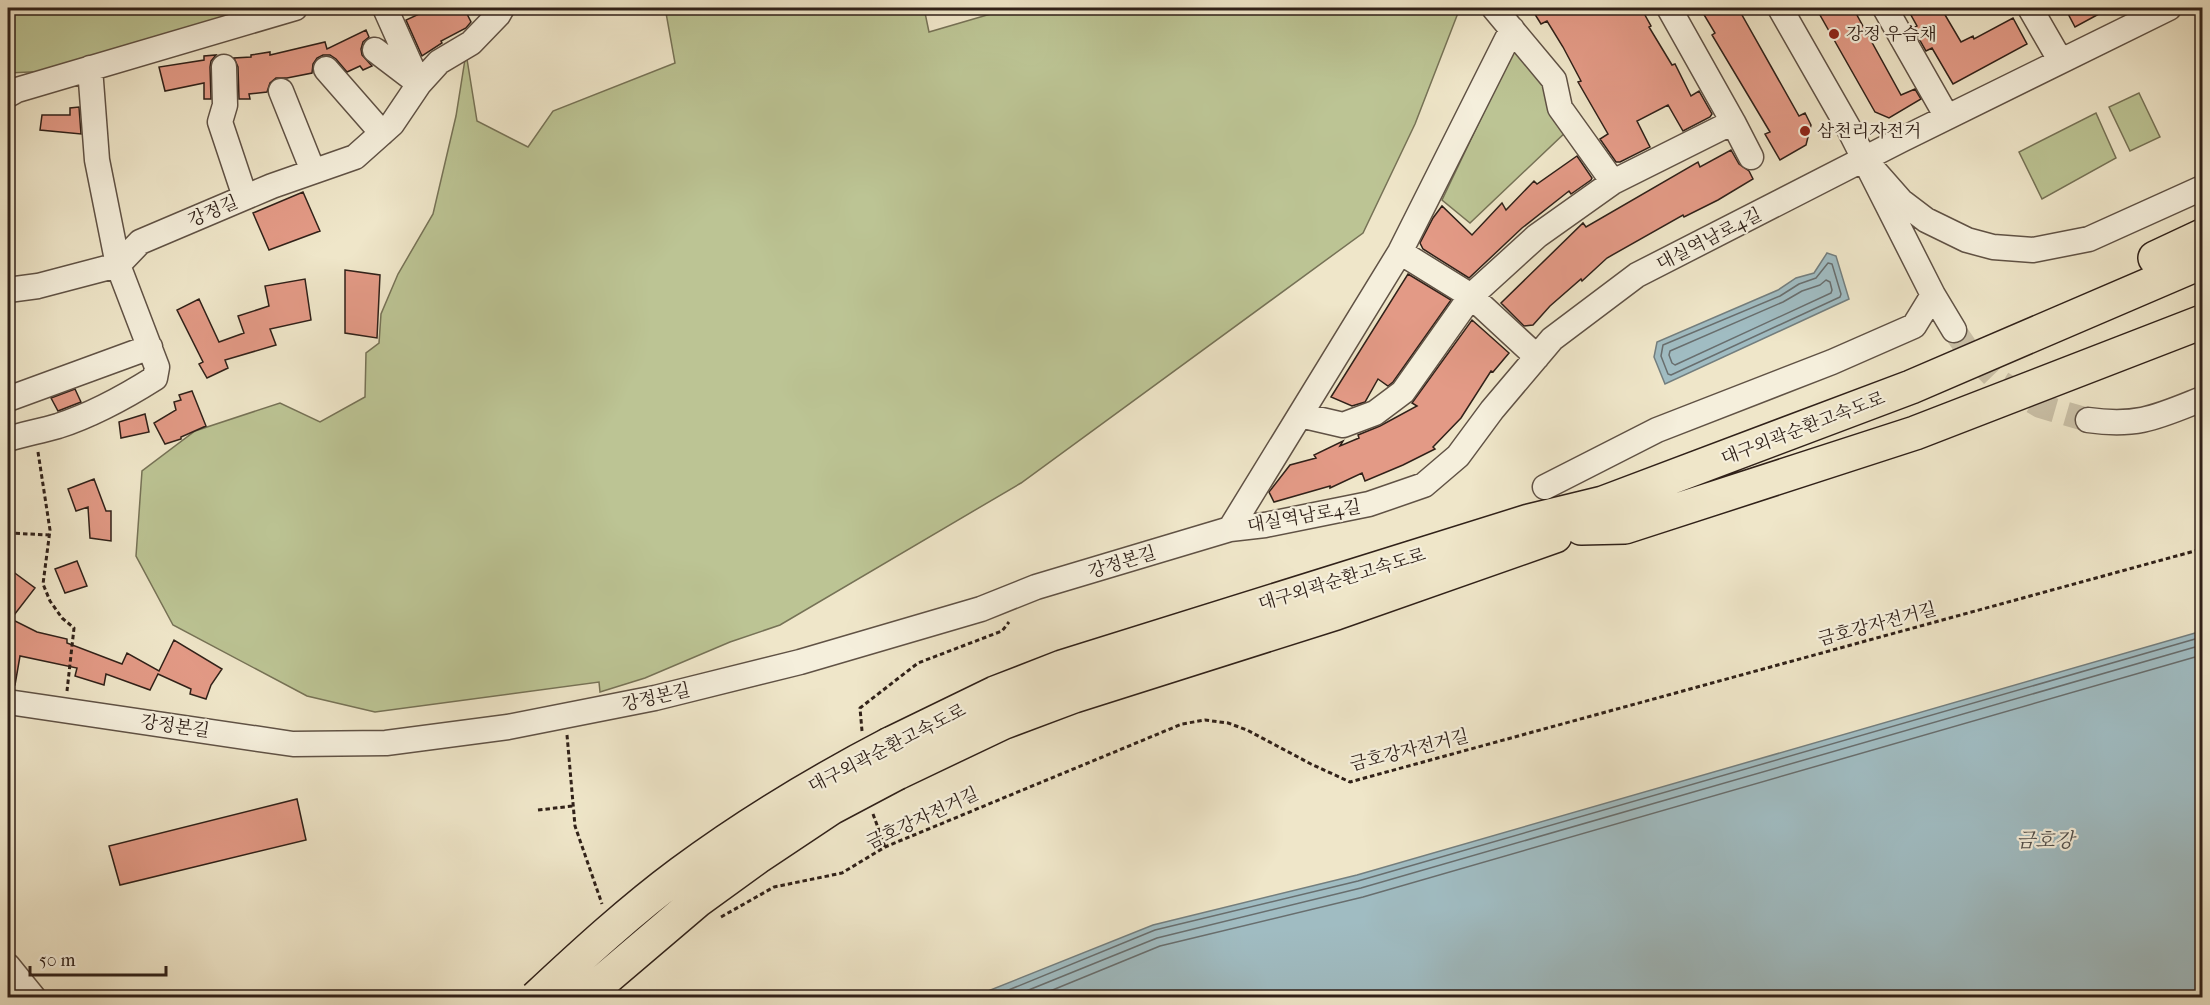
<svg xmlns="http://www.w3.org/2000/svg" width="2210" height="1005" viewBox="0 0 2210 1005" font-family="'IM FELL French Canon','Noto Serif KR',serif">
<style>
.green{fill:#bcc494;stroke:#767256;stroke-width:1.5}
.water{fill:#a0bcc2;stroke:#737e7e;stroke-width:1.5}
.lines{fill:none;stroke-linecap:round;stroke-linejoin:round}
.shore{stroke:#686e6e;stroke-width:1.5}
.building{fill:#e39a86;stroke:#302119;stroke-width:1.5}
.minor-tunnel{stroke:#c9bfa6;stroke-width:24;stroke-dasharray:24 12;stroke-linecap:butt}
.minor-casing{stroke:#605245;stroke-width:27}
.highway-casing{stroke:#302119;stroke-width:36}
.path{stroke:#302119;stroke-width:3;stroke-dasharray:4.5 3;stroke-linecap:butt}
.minor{stroke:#f5efdc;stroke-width:24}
.highway{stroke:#efe6c9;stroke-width:33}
.highway-bridge-casing{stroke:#302119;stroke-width:36;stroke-linecap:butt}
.highway-bridge{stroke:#efe6c9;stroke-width:33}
.poi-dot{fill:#8f2418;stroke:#f5efdc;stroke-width:2}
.labels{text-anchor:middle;stroke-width:4.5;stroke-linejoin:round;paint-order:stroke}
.poi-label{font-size:18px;fill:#302119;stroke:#f5efdc;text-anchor:start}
.street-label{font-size:18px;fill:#302119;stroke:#f5efdc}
.water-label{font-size:20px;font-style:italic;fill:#52504c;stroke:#f5efdc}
</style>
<rect width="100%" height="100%" fill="#efe6c9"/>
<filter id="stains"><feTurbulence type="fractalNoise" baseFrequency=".00333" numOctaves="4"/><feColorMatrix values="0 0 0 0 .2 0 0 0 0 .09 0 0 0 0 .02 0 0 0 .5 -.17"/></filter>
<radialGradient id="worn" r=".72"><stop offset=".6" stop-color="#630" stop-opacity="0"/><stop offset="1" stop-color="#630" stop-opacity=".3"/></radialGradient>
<path class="green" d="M8,8h260l-194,62 -66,3z
M699,8h225l5,24 82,-24h442l5,5 -43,111 -52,109 -342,250 -241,142 -50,17 -85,36 -45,14 -1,-10 -224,30 -68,-16 -134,-71 -37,-69 6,-85 53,-40 85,-28 40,19 45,-25 1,-44 13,-10 2,-29 17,-40 35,-60 23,-98 10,-63 11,68 51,26 25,-36 122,-48 -9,-50z
M1514,49l34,37 22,42 -100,95 -28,-23z
M2139,93l21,44 -30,14 -21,-44z
M2096,113l20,45 -74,41 -23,-47z"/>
<path class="water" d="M1827,253l9,3 13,43 -184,85 -11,-27 3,-15 121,-52 18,-12 18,-5z
M2202,631v366h-1229l180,-72 204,-50z"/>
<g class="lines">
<path class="shore" d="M1828,263l4,1 9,30 -1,3 -169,78 -3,-1 -7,-18 2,-11 117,-49 19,-12 17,-6z
M1826,280l4,2 2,8 -1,3 -156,72 -3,-2 -3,-8 1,-4 113,-49 19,-11 18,-6z
M989,998l166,-68 203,-49 844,-244
M1009,998l148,-60 204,-50 841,-243
M1033,998l127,-52 203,-49 839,-242"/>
</g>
<path class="building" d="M432,8h32l7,14 -5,6 -25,13 1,2 -20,13 -16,-36z
M1531,8h110l10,18 -2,1 23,38 3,-1 16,32 8,-5 13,23 -2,3 -27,14 -15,-26 -31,16 13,26 -30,15h-4l-16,-23 8,-5 -30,-52 3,-1 -18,-34 -16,-26 -6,3z
M1700,8h38l61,108 6,-3 6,12 -5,20 -26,15 -15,-26 5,-2 -58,-97 3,-2z
M1816,8h37l48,87 14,-6 6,10 -32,19 -14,-6z
M1907,8h34l20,34 12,-6 1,3 39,-21 14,26 -74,40 -21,-36 -6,3 -13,-23 4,-2z
M2065,8h45l-35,19z
M366,30l3,7 -6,5 -2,7 1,6 10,11 -9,4 -3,-4 -13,6 -11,-13 -6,-4h-7l-6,3 -4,6 -1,9 -25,5h-11l-6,5 -3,9 -18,2 1,5h-11l-1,-32 -4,-9 17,-1v-2l19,-3v3l55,-13 2,7z
M216,55l-5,6 -1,6 1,32h-7v-16l-39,8 -6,-24 45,-7v-4z
M79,107l2,27 -41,-4 2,-15h28v-7z
M1731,150l8,14 10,7 4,8 -35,21 -34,17 -1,-2 -76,43 -25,23 -1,-2 -31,27 -17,19 -9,1 -23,-23 82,-80 3,4 112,-65 2,5z
M1577,156l15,22 -1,2 -20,14 -2,-3 -47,37 -53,50 -46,-29 -3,-6 13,-25 9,-12 30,29 30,-32 4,7 28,-29 3,3z
M303,192l17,39 -51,19 -16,-37z
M345,270l35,5 -3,63 -32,-5z
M1408,274l43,26 -58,82 -5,4 -10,-7 -13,23 -13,4 -21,-9z
M305,279l6,41 -41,9 6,16 -51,15 3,8 -21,10 -8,-14 4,-2 -26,-52 22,-11 20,43 25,-9 -6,-17 31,-10 -4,-20z
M1472,320l37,33 -16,19 -2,-1 -30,47 -28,29 2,2 -32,16 -38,16 -3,-8 -32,15v-2l-56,16 -5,-10 21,-27 26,-7 -2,-3 29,-14 -3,5 19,-8 -1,-3 22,-9 37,-20 -5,-3z
M75,389l6,13 -23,9 -7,-13z
M192,391l14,35 -25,11v2l-16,5 -11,-21 22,-13 -2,-8 7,-2 -2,-5z
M145,414l4,18 -28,6 -2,-16z
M94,479l12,32h5v30l-21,-3 -2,-31 -12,4 -8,-22z
M77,561l10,25 -22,7 -10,-24z
M8,568l27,20 -24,31 26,13 30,7v4l55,21 5,-11 32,18 15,-31 48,29 -11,16 -5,14 -16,-5 1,-5 -33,-15 -8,16 -44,-16 -2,11 -29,-9 2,-8 -57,-12 -5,29 -7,-1z
M297,799l9,41 -186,45 -11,-39z"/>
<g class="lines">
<path class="minor-tunnel" d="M1954,330l13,19 30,31 43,26 48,14"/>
<g class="minor-casing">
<path id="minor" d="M385,8l34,76
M1780,8l68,119 85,168 21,35
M1885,8l62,109
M2030,8l30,52
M375,50l42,32
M224,67l1,38 -5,17 25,75
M326,69l56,64
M281,91l32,80
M8,95l9,-5 278,-82
M1733,122l18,35
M1864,159l37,42 25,19 41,20 26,7 40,3 56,-11 113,-51
M1613,182l120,-60 -64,-114
M1400,252l71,44 66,61
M118,265l22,-23 132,-56 83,-29 37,-33 27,-40 20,-22 32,-19 27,-28 4,-7
M8,290l30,-4 80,-21
M8,399l142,-52
M1300,415l43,10 32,-12 28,-21 68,-96 66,-60 76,-54 -53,-74 -6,-28 -60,-72
M2088,420c50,7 69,-3 114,-21
M8,439c16,-5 33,-8 50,-13 34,-11 67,-29 97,-48l2,-11 -39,-102 -21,-105 -7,-92
M1545,487l112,-57 175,-68 82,-36 19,-31
M1230,529l170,-277 112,-223
M8,702l285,42 93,-1 122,-16 147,-29 145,-36 181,-53 55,-22 194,-58 35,-4 104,-21 55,-19 34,-29 34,-46 60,-71 85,-64 264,-135 268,-132
M8,966l26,32"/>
</g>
<g class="highway-casing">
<path id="highway" d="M2155,258l47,-22
M1581,528l44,-1 290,-94 287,-111
M890,744l105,-51 67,-26 467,-146 74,-18 308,-116 291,-125
M897,773l105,-50 72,-27 262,-83 219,-77"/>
</g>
<path class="path" d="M38,452l12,78 -7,54 7,17 12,17 12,10 -7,63
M8,533l41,2
M862,731l-2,-23 58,-45 84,-32 7,-9
M567,735l8,91 27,78
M538,810l35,-4
M873,814l12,33
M721,917l53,-30 68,-14 43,-26 297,-123 23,-4 23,3 19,7 64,34 39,18 852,-233"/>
<use href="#minor" class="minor"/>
<use href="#highway" class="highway"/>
<g class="highway-bridge-casing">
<path id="highway-bridge" d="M536,998c46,-43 95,-88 145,-125 66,-49 136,-91 209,-129
M583,998l114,-97 62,-45 72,-48 66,-35"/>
</g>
<use href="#highway-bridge" class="highway-bridge"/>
</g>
<g class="poi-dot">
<circle cx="1834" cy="34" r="6"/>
<circle cx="1805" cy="131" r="6"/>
</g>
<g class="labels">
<g class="poi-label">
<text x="1846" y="40">강정 우슴채</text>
<text x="1817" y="137">삼천리자전거</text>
</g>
<g class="street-label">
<text transform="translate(213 211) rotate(-23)" y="6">강정길</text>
<text transform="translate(1709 239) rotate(-27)" y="6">대실역남로4길</text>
<text transform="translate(1803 428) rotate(-21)" y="6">대구외곽순환고속도로</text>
<text transform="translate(1304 516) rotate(-10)" y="6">대실역남로4길</text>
<text transform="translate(1122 562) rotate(-17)" y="6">강정본길</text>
<text transform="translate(1342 579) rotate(-17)" y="6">대구외곽순환고속도로</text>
<text transform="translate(1877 624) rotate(-15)" y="6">금호강자전거길</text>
<text transform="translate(656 697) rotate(-13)" y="6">강정본길</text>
<text transform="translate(175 726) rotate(8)" y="6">강정본길</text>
<text transform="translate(887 748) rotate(-27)" y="6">대구외곽순환고속도로</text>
<text transform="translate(1409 750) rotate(-14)" y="6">금호강자전거길</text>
<text transform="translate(922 818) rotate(-25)" y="6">금호강자전거길</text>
</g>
<g class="water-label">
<text x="2045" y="847">금호강</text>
</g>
</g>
<rect width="2210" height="1005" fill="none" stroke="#efe6c9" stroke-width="30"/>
<rect x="9" y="9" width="2192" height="987" fill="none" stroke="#302119" stroke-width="3"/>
<rect x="15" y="15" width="2180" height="975" fill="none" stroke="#302119" stroke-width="1.5"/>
<path d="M30 966v9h136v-9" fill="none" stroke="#302119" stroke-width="3"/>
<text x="39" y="966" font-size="18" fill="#302119" stroke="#f5efdc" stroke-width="4.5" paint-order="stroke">50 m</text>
<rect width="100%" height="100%" filter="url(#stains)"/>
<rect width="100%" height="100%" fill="url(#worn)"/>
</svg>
